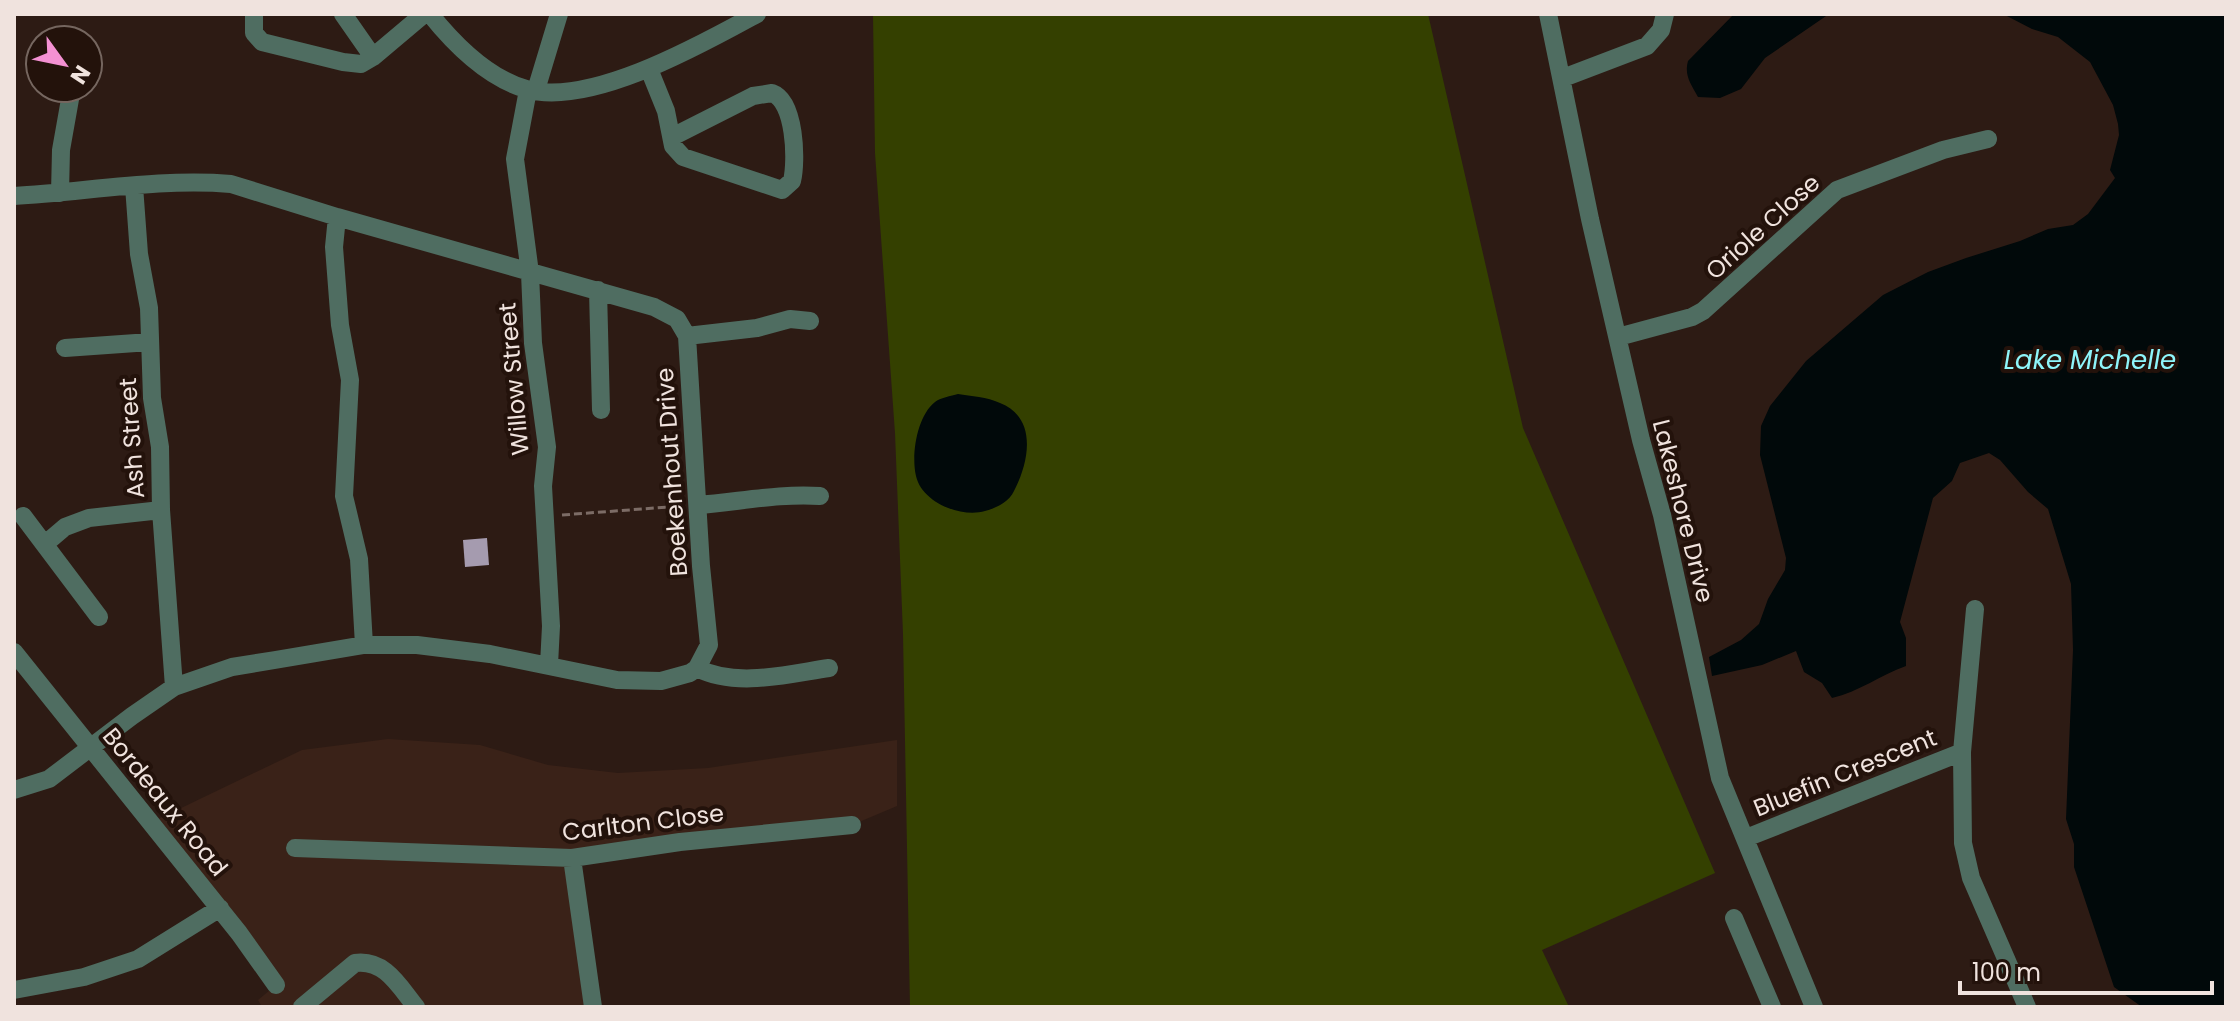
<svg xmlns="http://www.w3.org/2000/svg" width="2240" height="1021" viewBox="0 0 2240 1021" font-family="Poppins,sans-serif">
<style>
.built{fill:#3a2218}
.green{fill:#344000}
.water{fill:#01090a}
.building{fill:#a59baf}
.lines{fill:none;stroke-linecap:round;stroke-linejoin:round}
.path{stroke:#7c6c66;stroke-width:3;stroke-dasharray:8 4;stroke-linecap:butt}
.minor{stroke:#4f6d61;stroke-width:18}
.labels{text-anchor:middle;stroke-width:8;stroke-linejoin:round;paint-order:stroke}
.street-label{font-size:24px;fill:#f0e3de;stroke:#23120b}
.water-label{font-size:26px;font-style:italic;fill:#8ef5fa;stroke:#23120b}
</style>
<rect width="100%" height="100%" fill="#2d1b14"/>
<path class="built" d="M388,739l92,6 68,20 70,8 90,-5 189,-28v66l-45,19 -280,33 21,149h-331l-4,-7 18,-15 -126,-162 152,-73z"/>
<path class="green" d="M873,14h555l95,414 192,445 -173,77 27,57h-659l-7,-373 -8,-201 -20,-280z"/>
<path class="water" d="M1734,14h95l-64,44 -24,31 -21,9 -22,-1c-7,-13 -14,-21 -10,-36z
M2003,14h223v993h-84l-28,-20 -40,-120v-23l-8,-25 7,-169 -2,-66 -23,-75 -20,-17 -28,-32 -11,-7 -29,10 -8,18 -19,17 -33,124 6,16v28c-26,9 -47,26 -74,32l-10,-15 -18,-11 -8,-21 -34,14 -50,11 -3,-19 32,-17 18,-16 9,-25 17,-29 1,-12 -26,-103 1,-29 9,-20 36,-45 77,-66 45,-23 38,-14 54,-17 28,-12 25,-4 15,-11 27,-36 -5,-8 9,-35 -1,-11 -5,-19 -23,-43 -32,-25 -26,-8z
M958,394c13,2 29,3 42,9 38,15 29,59 14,88 -5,11 -18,17 -29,20 -23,7 -63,-8 -69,-35 -5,-21 1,-60 19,-74 5,-4 16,-6 23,-8z"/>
<path class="building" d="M487,538l2,27 -24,2 -2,-27z"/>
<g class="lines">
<path class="path" d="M562,515l120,-9"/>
<path class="minor" d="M254,14v19l8,9 81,20 18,2 12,-7 51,-43
M343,14l30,43
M430,14c24,30 58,64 96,75 63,19 176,-45 231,-75
M1548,14l42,205 51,221 21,75 58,263 94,229
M649,69l17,42 7,35 10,11 99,33 10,-9c5,-21 3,-80 -20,-88l-19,3 -81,41
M1563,78l84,-32 14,-16 4,-16
M528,90l-13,69 15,114 3,70 14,104 -4,39 8,140 -2,39
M536,90l23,-76
M134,186l5,68 10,54 3,90 8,49 1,63 13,177
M60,193l1,-43 11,-62
M14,196c72,-4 145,-18 217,-12l106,33 317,90 23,12 10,17 14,230 8,79 -12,23 -7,5 -29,8 -44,-1 -127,-26 -73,-9h-53l-89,15 -43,7 -58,20 -42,29 -83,63 -35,11
M337,217l-3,30 6,78 10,55 -6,116 15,63 5,86
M598,290l3,120
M687,336l70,-8 33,-9 20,2
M1618,337l74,-20 11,-6 134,-121 106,-40 45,-11
M65,348l85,-6
M698,505c40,-3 83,-12 122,-9
M23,516l76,101
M45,544l20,-17 24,-9 72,-8
M1975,609l-13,143 1,91 8,35 56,129
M14,652l225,281 37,52
M697,668c39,20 91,6 132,0
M1746,838l216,-86
M295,848l277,10 108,-16 172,-17
M572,858l21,149
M1734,918l38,89
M14,990l70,-13 54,-18 82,-51
M302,1007l53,-44c30,-4 44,23 61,44"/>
</g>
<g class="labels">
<g class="street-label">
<text transform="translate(1763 227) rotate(-42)" y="8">Oriole Close</text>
<text transform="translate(514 379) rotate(-95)" y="8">Willow Street</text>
<text transform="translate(132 438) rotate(-94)" y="8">Ash Street</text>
<text transform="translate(672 472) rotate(-94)" y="8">Boekenhout Drive</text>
<text transform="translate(1683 511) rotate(76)" y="8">Lakeshore Drive</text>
<text transform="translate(1845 773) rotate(-22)" y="8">Bluefin Crescent</text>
<text transform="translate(165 802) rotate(51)" y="8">Bordeaux Road</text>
<text transform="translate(643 823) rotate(-7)" y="8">Carlton Close</text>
</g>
<g class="water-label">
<text x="2090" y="369">Lake Michelle</text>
</g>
</g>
<rect width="2240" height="1021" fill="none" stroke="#f0e3de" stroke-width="32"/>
<g transform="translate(64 64) rotate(123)"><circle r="38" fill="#23120b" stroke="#75665f" stroke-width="2"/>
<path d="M0-6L14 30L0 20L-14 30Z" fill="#f491d3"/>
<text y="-12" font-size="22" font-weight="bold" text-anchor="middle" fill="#f0e3de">N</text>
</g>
<path d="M1960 981v12h252v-12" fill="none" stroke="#f0e3de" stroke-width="4"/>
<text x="1972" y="981" font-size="24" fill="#f0e3de" stroke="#23120b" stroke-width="6" paint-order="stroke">100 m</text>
</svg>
